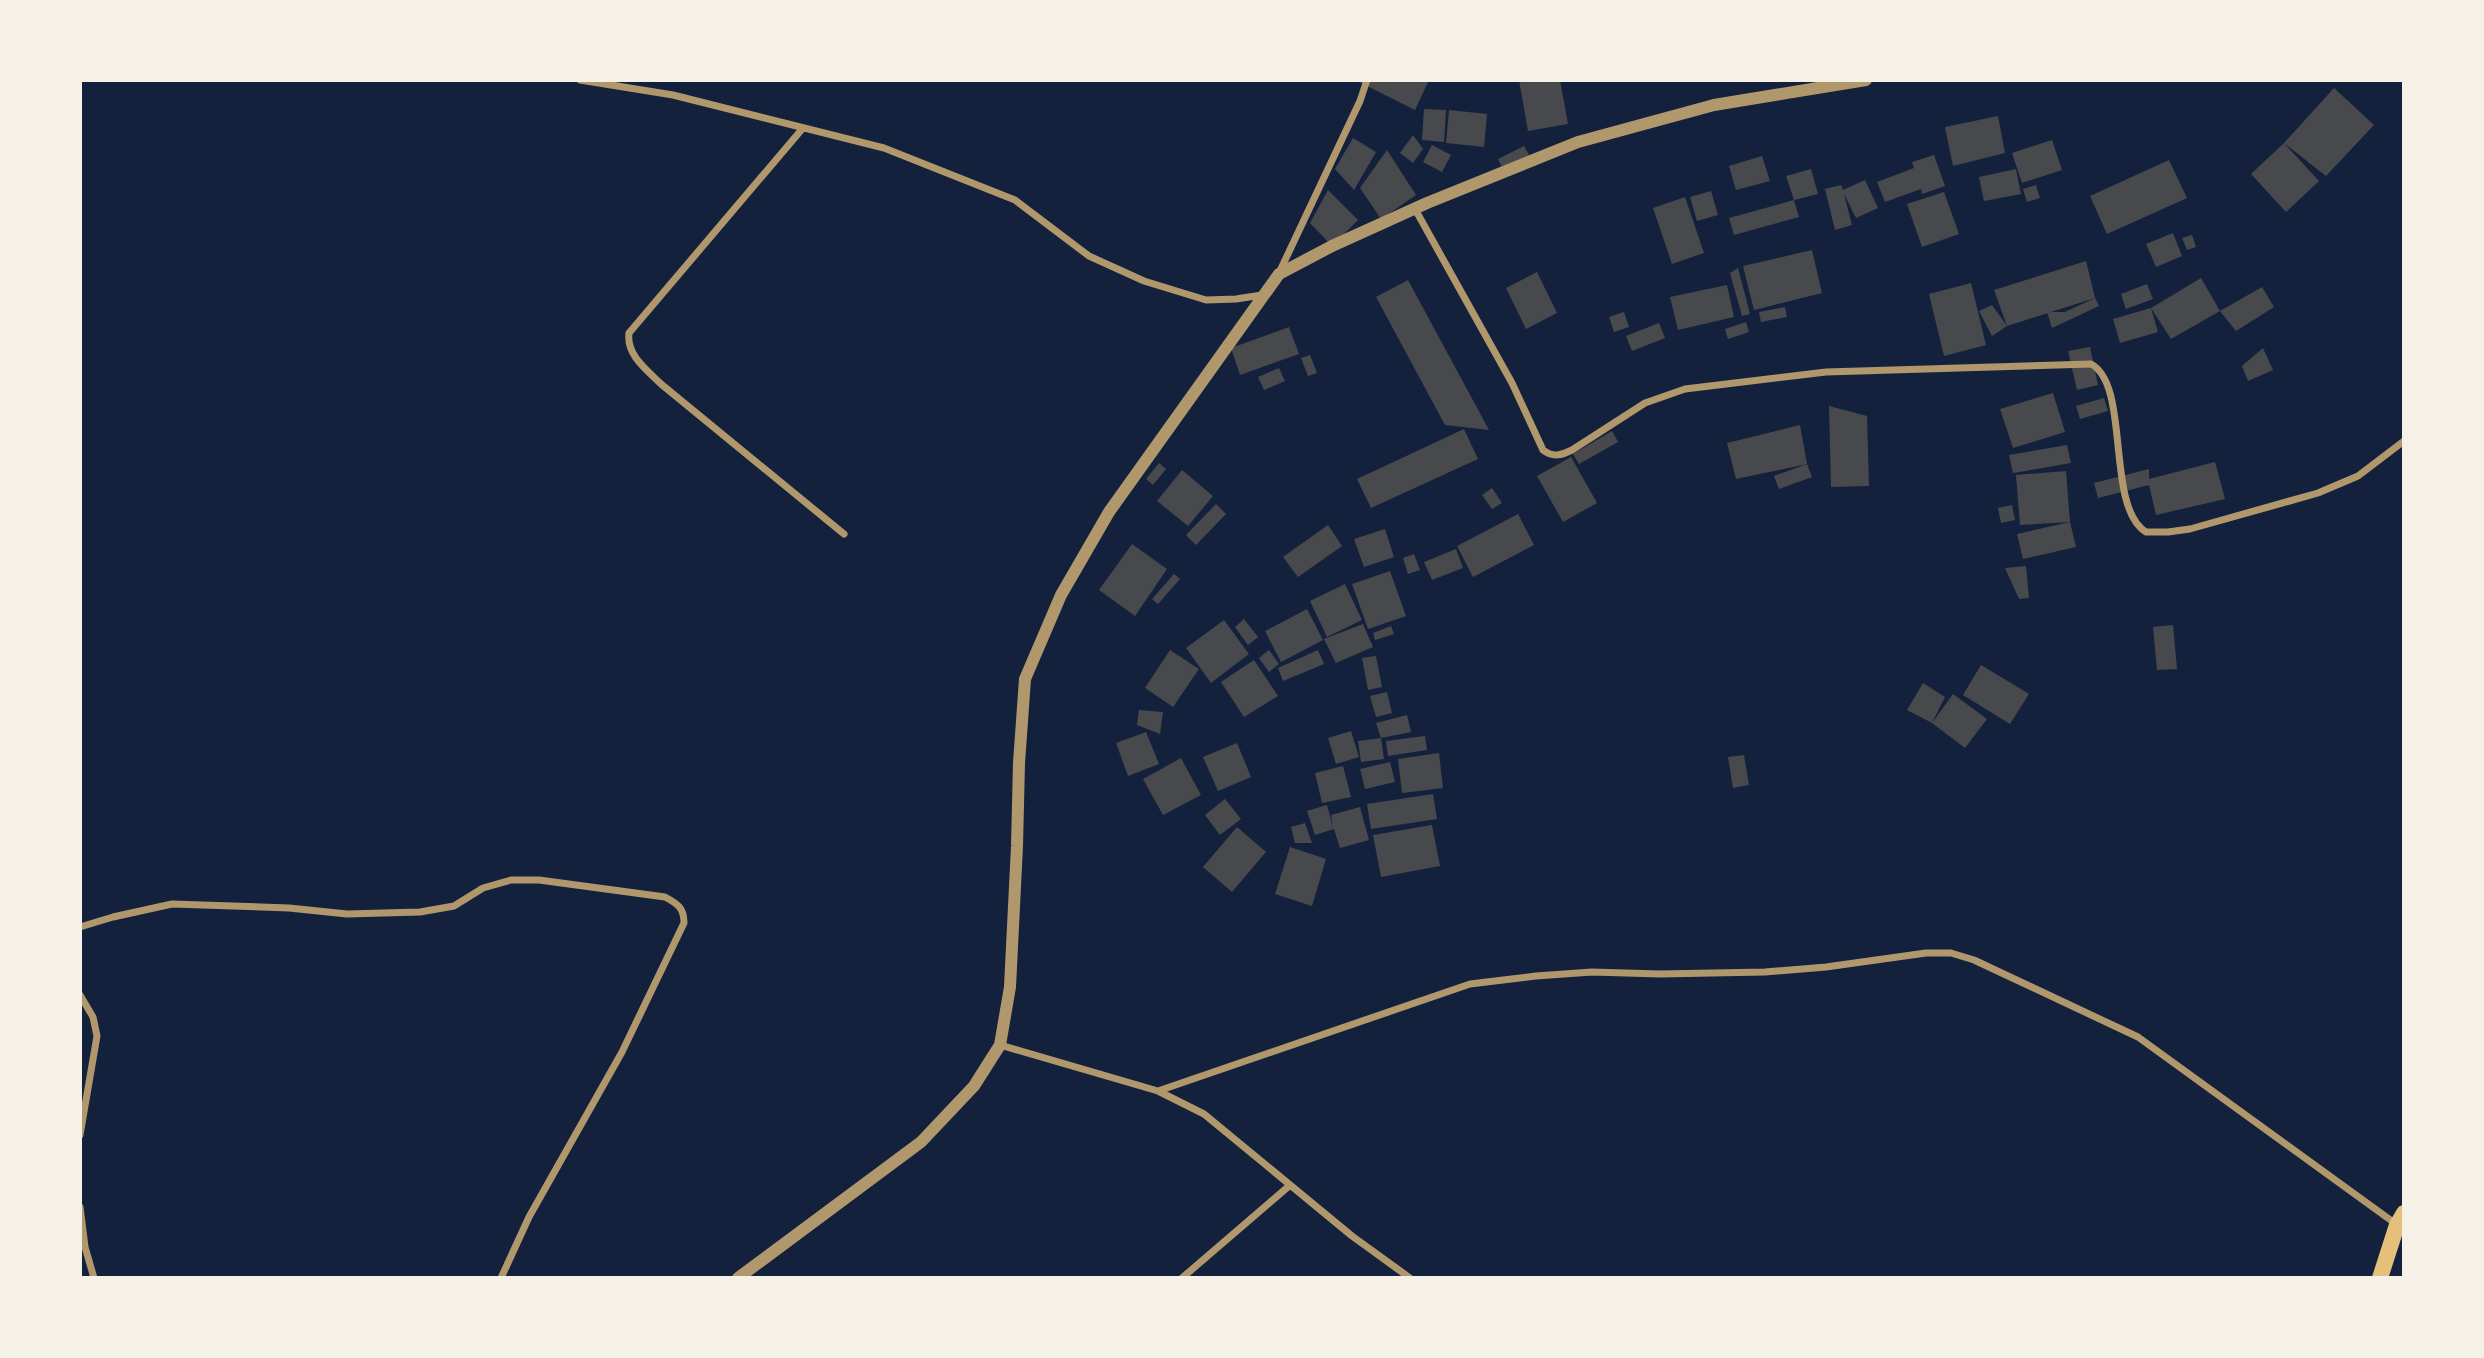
<svg xmlns="http://www.w3.org/2000/svg" width="2484" height="1358" viewBox="0 0 2484 1358" font-family="'Roboto Condensed',sans-serif">
<style>
.building{fill:#48494c}
.lines{fill:none;stroke-linecap:round;stroke-linejoin:round}
.minor{stroke:#b1986c;stroke-width:7}
.tertiary{stroke:#b1986c;stroke-width:12}
.primary{stroke:#e5c07b;stroke-width:16}
</style>
<rect width="100%" height="100%" fill="#14213d"/>
<path class="building" d="M1355,80h74l-14,30z
M1519,80h41l8,44 -40,7z
M2334,88l40,37 -48,51 -42,-33z
M1424,109l22,1 -2,32 -22,-2z
M1449,110l38,4 -3,33 -38,-4z
M1998,116l7,37 -52,13 -8,-39z
M1413,135l10,14 -10,14 -13,-10z
M1353,138l23,14 -22,38 -19,-21z
M2052,140l10,30 -40,13 -10,-30z
M2284,143l35,38 -33,31 -35,-38z
M1432,145l19,10 -9,17 -19,-10z
M1524,146l5,9 -27,13 -4,-9z
M1387,150l29,45 -35,24 -21,-31z
M1934,155l11,31 -23,8 -1,-5 -36,13 -8,-20 37,-14 -2,-6z
M1762,156l8,25 -34,9 -7,-24z
M2169,160l18,38 -80,36 -17,-38z
M1811,169l7,25 -24,6 -8,-24z
M2016,169l5,25 -37,7 -5,-24z
M1865,180l13,28 -22,10 -12,-24 8,31 -17,5 -10,-41 16,-4 2,5z
M2036,185l4,13 -13,4 -4,-13z
M1328,190l30,30 -26,26 -22,-23z
M1711,191l7,24 -21,6 -7,-24z
M1944,192l15,42 -37,13 -15,-43z
M1685,197l19,56 -32,11 -19,-56z
M1794,200l5,17 -65,18 -5,-17z
M2173,233l9,23 -26,11 -10,-23z
M2192,235l4,12 -9,3 -5,-12z
M1812,250l10,43 -68,17 -11,-44z
M2086,261l9,37 -88,28 -13,-36z
M1738,268l12,46 -8,2 -12,-43z
M1537,272l20,41 -31,16 -20,-41z
M2201,278l19,33 -49,28 -20,-31z
M1408,280l81,150 -44,-5 -69,-128z
M1971,283l15,62 -42,11 -15,-62z
M2147,284l6,15 -27,10 -5,-15z
M1727,285l7,32 -56,13 -8,-33z
M2262,287l12,20 -38,24 -16,-20z
M2095,298l4,8 -47,22 -5,-16h18z
M1992,305l15,21 -15,10 -13,-25z
M1785,307l2,10 -26,5 -2,-10z
M2151,308l7,24 -38,11 -7,-24z
M1624,312l5,15 -15,5 -5,-15z
M1746,322l3,10 -21,7 -3,-10z
M1659,323l6,15 -33,13 -6,-15z
M1289,327l10,27 -59,21 -9,-27z
M2090,347l8,38 -21,5 -9,-39z
M2263,348l10,22 -25,11 -6,-15z
M1310,355l7,18 -9,3 -7,-18z
M1279,368l6,13 -21,9 -6,-13z
M2053,393l12,39 -52,16 -13,-39z
M2104,398l4,13 -28,8 -4,-13z
M1829,406l38,10 2,70 -38,1z
M1800,425l7,39 -71,15 -9,-36z
M1464,429l14,30 -107,49 -14,-29z
M1612,431l6,11 -39,22 -6,-10z
M2067,445l4,18 -58,10 -4,-18z
M1571,457l26,46 -34,19 -26,-46z
M2215,462l10,37 -69,16 -7,-30 -51,13 -4,-15 55,-14v10z
M1159,463l7,6 -13,16 -7,-6z
M1807,464l5,13 -33,12 -5,-13z
M1182,470l31,26 -25,30 -31,-25z
M2066,471l4,51 -50,3 -4,-50z
M1492,488l10,15 -10,6 -10,-14z
M1216,504l10,10 -30,31 -10,-10z
M2012,505l3,15 -14,3 -3,-15z
M1518,514l16,31 -61,32 -16,-31z
M2070,522l6,25 -53,12 -6,-25z
M1328,525l14,21 -44,31 -15,-20z
M1385,529l9,28 -30,10 -10,-28z
M1132,544l35,25 -32,47 -36,-26z
M1456,549l7,19 -31,12 -8,-18z
M1414,554l6,16 -12,4 -5,-16z
M2026,566l3,32 -10,1 -14,-31z
M1390,571l16,45 -38,13 -16,-45z
M1174,574l6,5 -22,25 -6,-5z
M1345,584l17,36 -35,17 -17,-36z
M1307,609l16,31 -42,22 -16,-31z
M1244,619l14,18 -10,8 -13,-18z
M1224,620l25,34 -38,29 -25,-35z
M1363,624l10,23 -37,16 -12,-24z
M2173,625l4,44 -20,1 -4,-43z
M1391,626l3,8 -19,6 -2,-7z
M1170,650l29,19 -26,38 -28,-19z
M1269,650l10,14 -10,8 -10,-14z
M1318,650l6,14 -41,17 -5,-13z
M1376,656l6,31 -14,3 -6,-32z
M1254,660l24,36 -34,21 -23,-35z
M1981,665l48,29 -19,30 -47,-29z
M1923,683l22,14 -13,26 -25,-13z
M1387,692l5,21 -16,4 -6,-21z
M1953,694l34,25 -22,29 -33,-25z
M1139,710l24,2 -3,22 -23,-9z
M1407,715l4,17 -30,6 -5,-15z
M1351,731l8,26 -23,7 -8,-26z
M1146,732l13,32 -31,12 -12,-33z
M1425,736l2,14 -39,6 -2,-15z
M1381,738l3,21 -23,3 -3,-21z
M1237,743l14,34 -33,14 -15,-34z
M1439,753l4,35 -41,5 -4,-34z
M1744,755l5,30 -16,3 -5,-31z
M1181,758l20,37 -38,20 -20,-36z
M1390,762l5,20 -30,7 -5,-20z
M1343,766l8,31 -29,6 -7,-30z
M1433,794l4,25 -66,10 -4,-25z
M1225,799l16,20 -21,16 -15,-20z
M1327,805l6,22 -2,-12 29,-8 9,33 -29,8 -6,-19 -19,6 -8,-24z
M1305,823l7,20h-17l-4,-16z
M1432,825l8,41 -59,11 -8,-42z
M1237,827l29,25 -34,40 -29,-25z
M1290,847l36,12 -14,47 -37,-12z"/>
<g class="lines">
<path class="minor" d="M580,80l93,15 211,53 131,52 74,56 55,25 62,19 30,-1 26,-4
M803,128l-174,205c-3,22 18,37 32,51l183,150
M1415,209l97,174 31,67c10,8 19,5 29,0l73,-47 40,-14 141,-17 265,-8c40,21 14,143 55,168h22l22,-3 128,-36 40,-17 46,-35
M1279,273l81,-172 7,-21
M80,927l33,-10 59,-13 117,4 58,6 73,-2 34,-6 29,-18 28,-8h28l126,17c13,7 19,11 19,26l-62,129 -93,165 -28,61
M80,995l13,22 4,19 -17,99
M1000,1045l158,46 46,23 148,122 58,42
M1158,1091l312,-107 66,-8 56,-4 68,2 105,-2 61,-5 100,-14h25l23,7 164,77 258,187
M80,1207l5,40 9,31
M1182,1278l107,-92"/>
<path class="tertiary" d="M738,1278l183,-136 53,-56 26,-41 10,-58 7,-141 2,-83 6,-84 36,-84 48,-83 170,-238 53,-28 95,-43 151,-61 136,-37 152,-25"/>
<path class="primary" d="M2380,1278l17,-53 7,-12"/>
</g>
<rect width="2484" height="1358" fill="none" stroke="#f6f1e7" stroke-width="164"/>
</svg>
